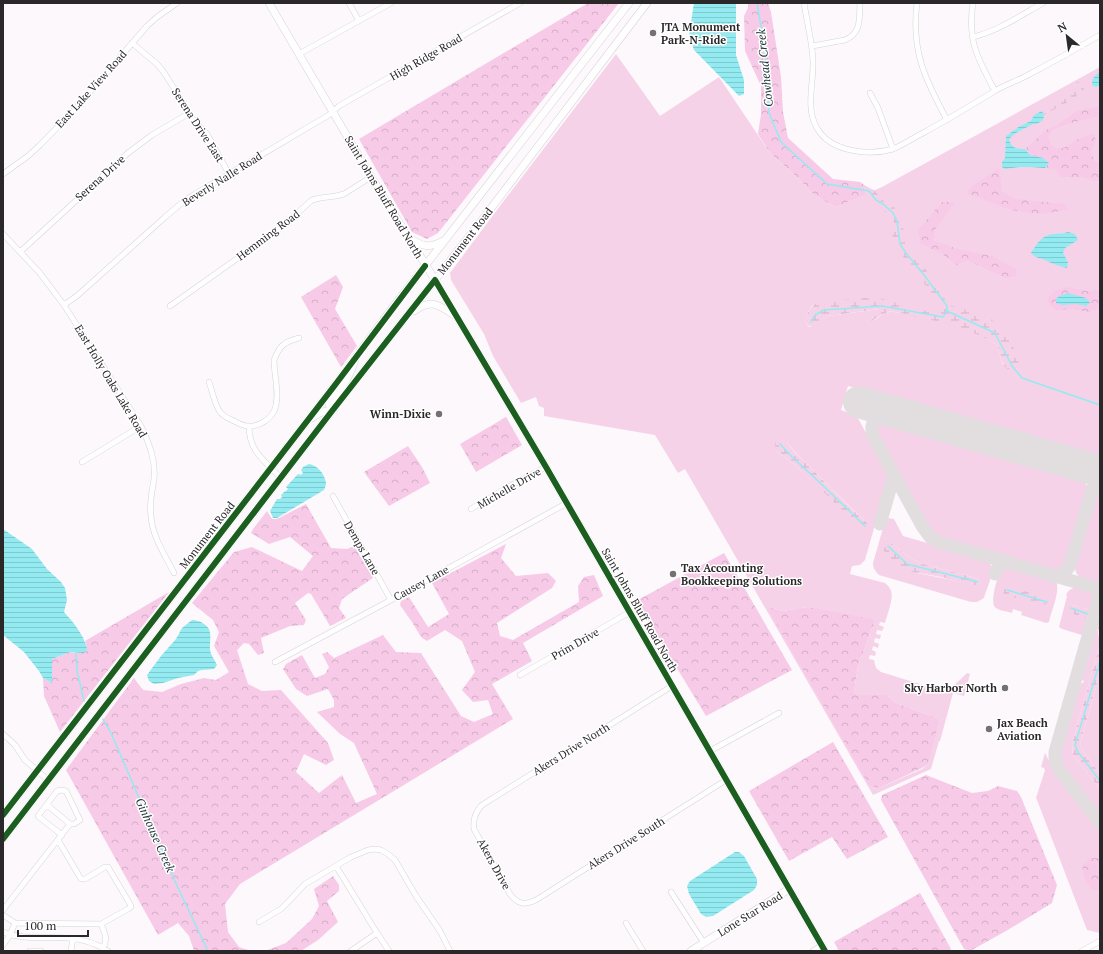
<svg xmlns="http://www.w3.org/2000/svg" width="1103" height="954" viewBox="0 0 1103 954" font-family="'PT Serif',serif">
<style>
.green{fill:#f6d2e9;fill-rule:evenodd}
.forest{fill:url(#forest-crowns)}
.wetland{fill:url(#wetland-marsh)}
.water{fill:url(#water-rules)}
.lines{fill:none;stroke-linecap:round;stroke-linejoin:round}
.stream{stroke:#93ebf1;stroke-width:1.5}
.taxiway{stroke:#e2dee0;stroke-width:13}
.runway{stroke:#e2dee0;stroke-width:32}
.street-casing{stroke:#d6d3d5;stroke-width:6}
.secondary-casing{stroke:#d6d3d5;stroke-width:8}
.street{stroke:#fffefe;stroke-width:5}
.secondary{stroke:#fffefe;stroke-width:7}
.cycleway-casing{stroke:#fff;stroke-width:8}
.cycleway{stroke:#1b5e20;stroke-width:6}
.poi-dot{fill:#747173;stroke:#fff;stroke-width:1.5}
.labels{text-anchor:middle;stroke-width:3;stroke-linejoin:round;paint-order:stroke}
.poi-label{font-size:11px;font-weight:bold;fill:#2b282a;stroke:#fff;text-anchor:start}
.street-label{font-size:11px;fill:#2b282a;stroke:#fff}
.water-label{font-size:12px;font-style:italic;fill:#1c3334;stroke:#fff}
</style>
<defs>
<pattern id="forest-crowns" width="20" height="18" patternUnits="userSpaceOnUse"><rect width="20" height="18" fill="#f7cae8"/><path d="M2 6a3 3 0 1 1 6 0M12 15a3 3 0 1 1 6 0" fill="none" stroke="#d4aec7"/></pattern>
<pattern id="wetland-marsh" width="20" height="14" patternUnits="userSpaceOnUse"><rect width="20" height="14" fill="#f6d2e9"/><path d="M1 5h8M5 5V1M11 12h8M15 12V8" fill="none" stroke="#d3b4c8"/></pattern>
<pattern id="water-rules" width="6" height="5" patternUnits="userSpaceOnUse"><rect width="6" height="5" fill="#93ebf1"/><path d="M0 2.5h6" fill="none" stroke="#7fcacf"/></pattern>
</defs>
<rect width="100%" height="100%" fill="#fdf8fb"/>
<path class="green" d="M616,54l44,62 59,-39 51,76 28,25 16,17 22,12 46,-20 218,-120v391l-252,-72 -7,24 16,6 31,59v4l-23,81 -5,5 -8,1 -2,8 35,9c3,3 5,4 6,8 3,7 -4,24 -6,32l-5,-1 -1,3 5,2 -2,4 -5,-1 -1,4 5,1 -1,4 -5,-1 -1,4 5,2 -1,4 -5,-2 -1,4 4,2 -1,4 -5,-1 -1,4 5,1 2,8 5,4 55,17c14,2 22,-7 31,-16l3,1 -6,22 -11,-3 -13,48h-1l-8,28 -58,26 -188,-326 -7,4 -23,-38 -111,-19v-8l-5,-2 -3,-9 -15,6 -28,-47 -9,-22 -33,-54 -1,-7 56,-75zM879,300l56,20c-11,-2 -36,-9 -46,-8 -6,1 -10,5 -14,8l-3,-2 8,-9 -52,7c-8,3 -9,8 -18,11l-2,-1 -3,-5 3,-9 5,-7zM983,336l35,20 -9,15 -7,-8 -5,-18zM787,442c7,10 15,17 23,25 19,19 38,38 58,57l-41,-29 -32,-30 -19,-14zM770,607l12,4 26,-4 66,16 -16,43 -4,26 2,3h31l9,8 41,15 -9,46 -6,5 -43,19z
M884,423l200,58 3,5 1,4c-4,12 -19,76 -27,80 -5,3 -13,0 -18,-1l-104,-30 -6,-4 -58,-102c1,-4 3,-9 9,-10z
M1100,490v95c-10,-3 -25,-5 -25,-18 3,-15 15,-67 25,-77z
M888,518l6,1 9,17 83,24c3,2 5,4 6,8 1,8 -6,22 -8,30l-7,4h-6l-92,-27c-4,-4 -6,-7 -6,-12l12,-42zM890,542l22,17 11,5 53,14 4,3 -2,4 -61,-12z
M1009,567l45,13c2,2 3,2 3,5 2,9 -6,27 -8,37l-3,1 -3,-1 -22,-7 1,-3 -9,-3 -1,4c-5,-2 -14,-2 -18,-7 -3,-6 3,-30 7,-35 2,-2 5,-3 8,-4z
M1078,587l22,6v20l-27,-8 -1,8 17,5 8,8 3,17 -28,101 1,11 27,34v28l-44,-58 -3,-6 -1,-5 5,-20 10,2 14,-47h2l1,-2 -2,-1v-3h-2l12,-39 -30,-9 -3,-2 8,-31 -1,-1c3,-6 6,-7 12,-8z
M1100,673v101l-17,-23 -3,-7z
M1045,753l6,12 6,8 43,55v30l-9,-1 1,33h8v43l-13,-3 -50,-130 -1,-2 9,-28 -1,-2 -3,-1z"/>
<path class="forest" d="M588,3h31l-181,230 -11,6 -15,-7 -53,-93z
M748,3h20l3,9 10,65 2,35 5,26 45,41 27,3 7,5 -3,1v3l3,3 -31,13 -22,-12 -16,-17 -28,-25 -12,-19 3,-20v-28l-16,-35 -1,-35 4,-8z
M1100,106v10l-33,8 -14,6 -5,7 3,8 5,3h7l17,-10 14,-5 2,9 -6,10 5,9 5,2v18h-6l-12,-4h-22l-3,-7 -12,-2 4,-6 -6,-4 -13,-3 -5,-6 21,-19 11,-5 20,-14z
M999,168l3,24 14,7 48,5 4,6 -28,4 -30,-4 -43,-17 5,-7z
M942,202h13l-20,28 -1,11 24,8 34,7 24,13v7l-10,2 -39,-18 -10,5 -16,-12 -20,-9 -3,-14z
M336,275l7,12 -8,22 22,37 -16,21 -40,-70z
M1067,287l20,4 13,-1v18l-11,4 -19,-3 -14,1 -6,-4 -3,-8 8,-7z
M506,417l16,28 -46,27 -16,-28z
M408,446l14,21 8,16 -41,23 -25,-34z
M306,504l25,44 16,1 7,-3 19,32 -31,21 -3,9 7,10 -16,8 -19,-32 -3,-1 -13,10 11,17 -2,5 -14,1 -29,12 3,15 -6,2 -9,-11 -5,-1 -7,7 11,34 14,7 19,-1 47,53 6,17 -8,5 -22,-11 -8,18 23,21 23,-18 14,28 21,-9 -23,-51 -14,-9 -23,-22 17,-5v-7l-6,-11 -21,7 -11,-7 -13,-20 3,-5 16,-9 13,23 10,-4 4,-7 -7,-13 5,-2 7,6 49,-23 13,17 25,1 40,63 13,6 19,-8 -5,-14 -15,2 -11,-12 13,-18 -13,-31 -17,-11 -18,11 -6,-4 -9,-15 -12,-17 1,-4 8,-4 19,30 21,-13 -17,-31 74,-39 -5,14 15,18 32,-3 8,8 -4,7 -55,35 3,13 13,4 66,-38 -1,-16 6,-9 10,-2 9,21 -80,47 9,18 -40,23 21,35 -273,165 -15,20 3,28 11,15 12,4h-57l-5,-15 -11,-13 -20,12 -92,-165 68,-92 9,12 19,2 19,-8 23,-6 12,2 13,-8 -15,-26 5,-14 -6,-12 -21,-17 42,-51 18,-5 50,24 11,-15 -23,-19 -21,7 -18,-11 2,-4 14,-18 5,8h5z
M724,553l68,117 -86,46 -70,-115z
M169,592l-109,140 -16,-36 -1,-18 9,5v-24l18,-7 6,1 11,-5 -2,-7z
M770,607l12,4 26,-4 64,12 2,4 -16,43 -4,26 3,3h30l9,8 41,15 2,4 -11,42 -6,4 -43,20 -10,-3 -100,-174 -1,-3z
M833,742l55,95 -41,22 -15,-22 -43,24 -40,-70z
M926,775l46,18 16,-2 10,-5 19,5 4,6 36,88 -5,18 -46,28 -36,20 -6,-2 -83,-149 1,-5z
M1091,857l9,1v32h-8l-8,-12 -2,-13z
M333,876l6,9v6l-12,10 11,21 -20,18 -17,11h-36l21,-8 26,-24 7,-13 -5,-17z
M920,893l31,56 -3,2h-109l-5,-9z"/>
<path class="wetland" d="M1077,82h6l1,2v6l-14,11 -26,14 -2,-4c14,-8 26,-16 35,-29z
M867,187l7,3 8,10 12,7 9,14 1,20 5,11 17,18 20,31 6,5 16,4 23,9 13,11 14,26 1,13 -7,3c-11,-4 -12,-18 -15,-27 -27,-17 -54,-23 -85,-29 -7,-2 -17,-5 -24,-4 -7,2 -11,7 -17,9l1,-3 7,-9 -51,7c-8,3 -16,19 -23,5 2,-9 6,-15 14,-19l57,-5 34,10 21,5 6,-1 4,-2 -1,-6 -34,-42 -12,-18 -2,-10 2,-11 -3,-6 -16,-12 -6,-9 -5,-3v-4z
M778,440l9,2c7,11 15,17 23,25 19,19 38,39 58,57l-6,5 -67,-64 -19,-14 -1,-8z
M890,542l22,17 11,5 53,14 4,3 -2,4h-5l-32,-8 -33,-6 -14,-7 -11,-15z
M1006,587h5l33,10 5,3 -2,4 -3,1 -36,-9 -4,-2 -1,-4z
M1073,605l27,8v26c-1,-4 -1,-9 -3,-13 -6,-11 -21,-7 -28,-16l1,-3z
M1100,643v30l-20,71 3,7 17,23v15l-27,-34 -1,-11z"/>
<path class="water" d="M694,3h42v52l8,25v14l-5,2 -45,-46 -5,-15z
M1100,72v14l-5,1 -3,-2c0,-7 2,-9 8,-13z
M1042,111l2,4 -1,5 -6,4h-4l-17,9 -7,6c2,9 7,10 16,10l5,6 13,3 6,5 -4,5c-14,-1 -26,-2 -40,1l-3,-2v-5l3,-4 1,-22 14,-10 11,-5 3,-6z
M1068,232l7,2 3,6 -13,8 -2,5 5,9 -1,6c-8,-2 -14,-4 -22,-8 -5,-2 -10,-2 -14,-7 6,-9 11,-19 24,-19 5,-1 8,0 13,-2z
M1068,293l18,5 4,5 -4,3 -10,-2 -14,1 -6,-2v-4l3,-3z
M309,464c8,1 16,10 17,19 0,2 -1,5 -2,7l-47,28h-4l-3,-7 7,-12h3l2,-2 -1,-2 3,-3 2,-1 2,-2 -2,-2 12,-13 3,1 2,-2 -2,-3 2,-3z
M3,529l29,20 15,20 14,13 4,6 2,12 -3,12c10,11 19,22 23,36l-2,5 -15,-1 -18,7v24l-9,-5 -4,-7 -15,-19 -21,-17z
M192,620c4,0 8,1 12,4 10,6 5,17 6,26 1,6 5,10 7,15l-3,4 -12,1 -4,1 -4,4 -16,3 -15,5 -9,1 -5,-3 -2,-6 14,-19 15,-17 6,-11z
M735,852h4l5,4 13,23v6l-3,5 -41,26 -7,1 -5,-3 -12,-20 -2,-8 3,-5z"/>
<g class="lines">
<path class="stream" d="M757,3l8,47 4,63 12,29 46,42 42,7 7,9 7,4 10,9 4,8 3,23 6,9 18,22 23,31v5l-4,6 -61,-11 -58,4 -9,5 -4,7
M947,311l48,22 17,33 10,12 78,27
M780,444l12,13 23,21 50,48
M888,546l19,18 71,18
M1007,590l40,12
M1071,608l17,6
M1098,622l2,3
M76,653l1,18 7,30
M1100,661l-25,84 3,7 22,29
M103,719l8,14 67,155 30,63"/>
<path class="taxiway" d="M892,412c-13,4 -24,8 -19,24l49,90 8,11 8,5 162,47
M880,524l13,-45v-6
M995,574c2,-8 7,-11 15,-11
M1052,576c9,-1 14,-3 18,-11l28,-94
M1100,594l-45,158v9l5,10 40,52"/>
<path class="runway" d="M859,402l241,69"/>
<g class="street-casing">
<path id="street" d="M349,3l10,18
M804,3c3,19 8,38 9,57 1,22 -8,48 4,68 13,24 52,28 76,21 10,-4 20,-11 30,-16 24,-13 47,-27 70,-41 11,-7 24,-11 35,-17 25,-13 48,-26 72,-40
M917,3c-6,48 8,76 30,117
M973,3c-6,38 5,56 22,88
M973,37c25,-6 47,-21 70,-34
M132,43l25,21 6,7 16,25 9,18 19,20 22,40
M812,46l33,-6c17,-7 14,-22 15,-37
M299,54l92,-51
M870,93l8,15 15,41
M3,174l25,-18 11,-10 37,-38 71,-82 10,-9 20,-14
M3,234l36,38 25,33 77,121c8,17 15,34 13,53 -2,13 -5,24 -3,37 1,20 14,39 23,57
M20,252l108,-99 24,-18 36,-21
M64,305l14,-10 86,-77 20,-17 11,-7 134,-79 10,-9 181,-103
M170,306l109,-77 33,-29 8,-2 16,-2 8,-2 27,-17
M209,382c3,8 6,25 12,31 3,4 9,6 13,8 4,2 9,5 14,5 11,1 23,-7 27,-17 5,-14 -1,-34 -1,-49 6,-15 10,-18 25,-22
M249,426c0,26 16,35 32,52
M82,462l59,-36
M333,496l58,104
M471,509l37,-22 38,-20
M275,662l116,-62 176,-97
M520,675l110,-63
M672,686l-190,119c-7,8 -9,14 -8,24l36,65c8,11 15,11 26,6l190,-120
M3,734l12,11 10,15 23,20
M710,751l69,-38
M47,805l23,19h4l6,-4 -14,-29 -5,-1 -4,1 -19,25 1,1 23,18
M336,866l41,67 12,18
M671,892l33,51
M3,910l67,-86
M3,915l12,8 86,1 27,-15 3,-2 -1,-3 -22,-37h-3l-20,12h-4l-23,-39
M259,922l22,-13 9,-9 15,-16 46,-27 17,-7 7,-1 6,1 7,4 7,6 21,36 24,35 10,20
M626,923l17,28
M101,924c4,9 7,15 2,24
M3,932c22,9 42,4 64,6 15,1 29,5 41,13
M3,945l7,-10 5,-12
M30,951h11
M71,951l2,-13
M351,951l26,-18
M813,951l9,-6
M1082,951l18,-10"/>
</g>
<g class="secondary-casing">
<path id="secondary" d="M269,3l102,174 64,103 111,187 279,484
M411,239c12,8 19,9 32,2
M414,311c17,-12 24,-7 40,4
M332,411l-3,-7c11,-15 21,-26 26,-44
M312,418c7,-5 12,-8 20,-7
M3,815l332,-430 55,-74 239,-308
M3,839l329,-428 150,-191 165,-217
M691,951l98,-62"/>
</g>
<use href="#street" class="street"/>
<use href="#secondary" class="secondary"/>
<g class="cycleway-casing">
<path id="cycleway" d="M3,815l332,-430 90,-119
M3,839l329,-428 103,-131 111,187 279,484"/>
</g>
<use href="#cycleway" class="cycleway"/>
</g>
<g class="poi-dot">
<circle cx="653" cy="33" r="4"/>
<circle cx="439" cy="414" r="4"/>
<circle cx="673" cy="574" r="4"/>
<circle cx="1005" cy="688" r="4"/>
<circle cx="989" cy="729" r="4"/>
</g>
<g class="labels">
<g class="poi-label">
<text x="661" y="31">JTA Monument<tspan x="661" dy="13">Park-N-Ride</tspan></text>
<text x="431" y="418" text-anchor="end">Winn-Dixie</text>
<text x="681" y="572">Tax Accounting<tspan x="681" dy="13">Bookkeeping Solutions</tspan></text>
<text x="997" y="692" text-anchor="end">Sky Harbor North</text>
<text x="997" y="727">Jax Beach<tspan x="997" dy="13">Aviation</tspan></text>
</g>
<g class="street-label">
<text transform="translate(426 57) rotate(-30)" y="4">High Ridge Road</text>
<text transform="translate(91 89) rotate(-48)" y="4">East Lake View Road</text>
<text transform="translate(198 125) rotate(57)" y="4">Serena Drive East</text>
<text transform="translate(100 178) rotate(-42)" y="4">Serena Drive</text>
<text transform="translate(222 179) rotate(-32)" y="4">Beverly Nalle Road</text>
<text transform="translate(384 197) rotate(59)" y="4">Saint Johns Bluff Road North</text>
<text transform="translate(268 235) rotate(-37)" y="4">Hemming Road</text>
<text transform="translate(465 241) rotate(-52)" y="4">Monument Road</text>
<text transform="translate(111 381) rotate(59)" y="4">East Holly Oaks Lake Road</text>
<text transform="translate(509 488) rotate(-30)" y="4">Michelle Drive</text>
<text transform="translate(207 535) rotate(-52)" y="4">Monument Road</text>
<text transform="translate(362 548) rotate(60)" y="4">Demps Lane</text>
<text transform="translate(421 583) rotate(-29)" y="4">Causey Lane</text>
<text transform="translate(640 610) rotate(60)" y="4">Saint Johns Bluff Road North</text>
<text transform="translate(575 644) rotate(-30)" y="4">Prim Drive</text>
<text transform="translate(571 749) rotate(-32)" y="4">Akers Drive North</text>
<text transform="translate(626 843) rotate(-32)" y="4">Akers Drive South</text>
<text transform="translate(494 864) rotate(61)" y="4">Akers Drive</text>
<text transform="translate(750 914) rotate(-32)" y="4">Lone Star Road</text>
</g>
<g class="water-label">
<text transform="translate(765 68) rotate(-96)" y="4">Cowhead Creek</text>
<text transform="translate(155 835) rotate(66)" y="4">Ginhouse Creek</text>
</g>
</g>
<rect width="1103" height="954" fill="none" stroke="#2b282a" stroke-width="8"/>
<g transform="translate(1067 36) rotate(331)" stroke="#ffffff" stroke-width="3" paint-order="stroke">
<path d="M0-3L7 15L0 10L-7 15Z" fill="#2b282a"/>
<text y="-6" font-size="11" font-weight="bold" text-anchor="middle" fill="#2b282a">N</text>
</g>
<path d="M18 930v6h70v-6" fill="none" stroke="#2b282a" stroke-width="2"/>
<text x="24" y="930" font-size="12" fill="#2b282a" stroke="#ffffff" stroke-width="3" paint-order="stroke">100 m</text>
</svg>
